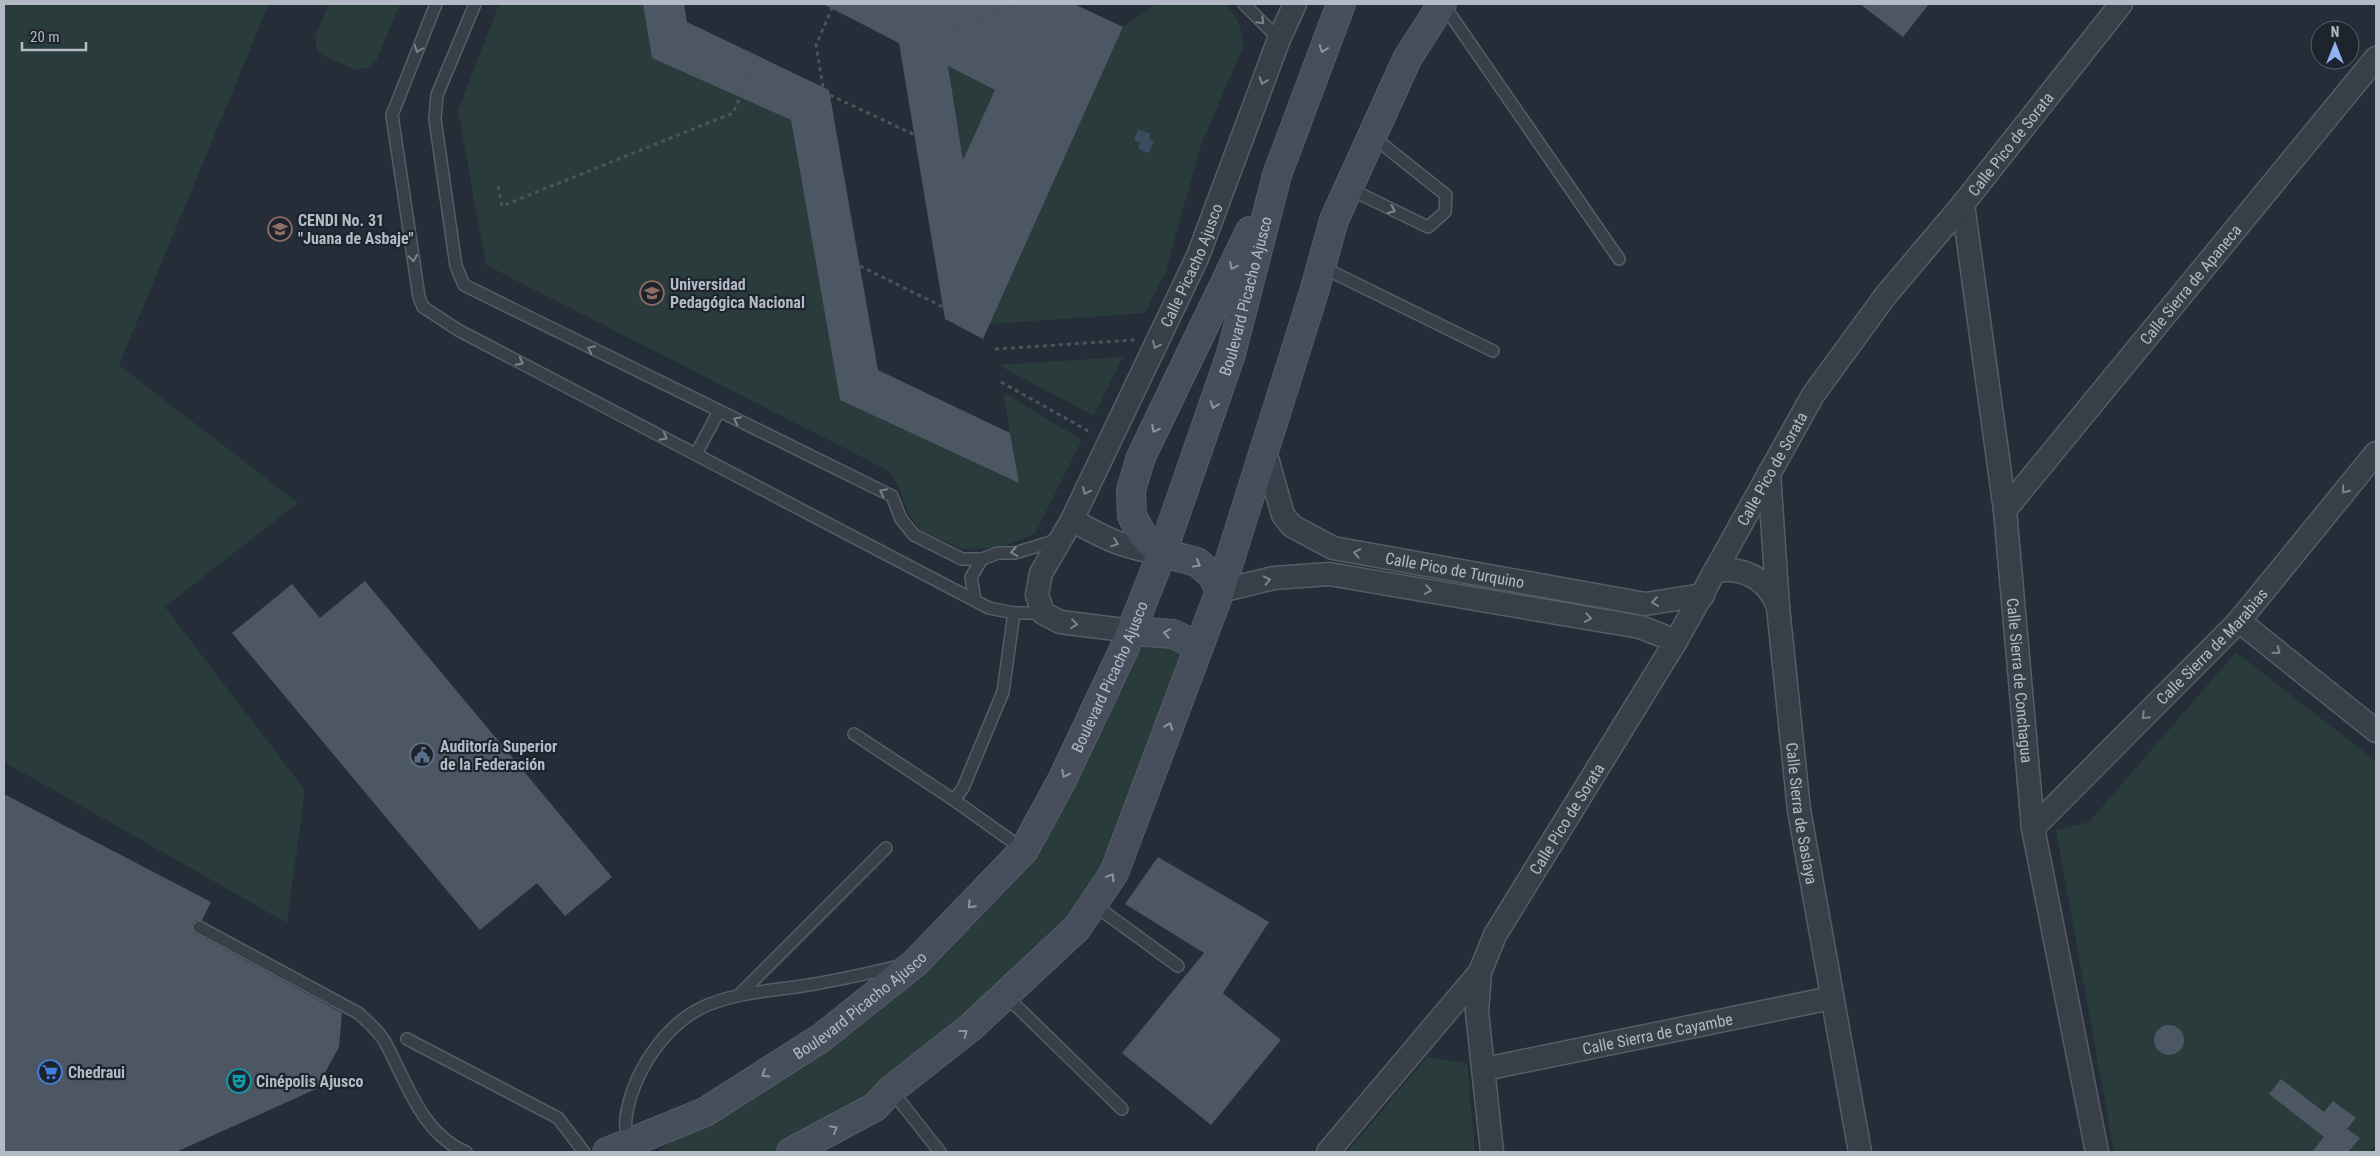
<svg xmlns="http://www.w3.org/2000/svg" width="2380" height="1156" viewBox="0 0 2380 1156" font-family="'Roboto Condensed',sans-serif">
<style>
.green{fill:#293b3b}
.water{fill:#3b4b60}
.building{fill:#4d5764;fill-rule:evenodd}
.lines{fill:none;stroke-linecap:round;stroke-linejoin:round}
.lane-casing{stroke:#565d67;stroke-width:14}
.street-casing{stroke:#565d67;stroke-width:25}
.secondary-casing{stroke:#565d67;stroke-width:30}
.path{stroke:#465659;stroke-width:3;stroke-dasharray:4 4;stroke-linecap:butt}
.lane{stroke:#383f49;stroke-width:11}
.street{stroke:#383f49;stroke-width:22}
.secondary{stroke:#464e5b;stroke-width:28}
.oneway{stroke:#7c838d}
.oneway2{stroke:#8d94a0}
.labels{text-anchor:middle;stroke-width:4.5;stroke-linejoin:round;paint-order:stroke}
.street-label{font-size:16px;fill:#b3bac5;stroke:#1d242e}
.poi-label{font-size:16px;font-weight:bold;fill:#b3bac5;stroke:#1d242e;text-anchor:start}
</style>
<rect width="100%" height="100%" fill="#242d38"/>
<path class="green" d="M4,4h265l-150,361 179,138 -133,104 140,183 -18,133 -283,-161z
M329,4h71l-24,57 -9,7 -11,2 -34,-15 -6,-8 -1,-12z
M499,4h144l9,54 139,62 49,280 179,83 -16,-91 79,48 -47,94 -37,14 -36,1 -42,-19 -12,-17 -8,-23 -11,-19 -403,-206 -28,-154z
M1156,4h70c12,14 17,24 17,43l-42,98 -36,129 -20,39 -155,11 133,-297z
M948,66l47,24 -32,70z
M1123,357l-29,59 -96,-51z
M1136,635l60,19 -86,216 -36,55 -105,101 -184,126h-127l48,-38 116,-75 205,-189z
M2236,652l140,109v383l-5,8h-257l-58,-322 33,-8z
M1427,1057l40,6 8,89h-128z"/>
<path class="water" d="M1138,129l13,5 -2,5 5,2 -5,12 -11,-4 2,-6 -6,-3z"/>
<path class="building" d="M643,4h41l3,18 142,68 49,280 132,63 9,50 -179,-83 -49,-280 -139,-62z
M823,4h251l49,23 -140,312 -38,-20 -46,-276zM948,66l47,24 -32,70z
M1860,4h69l-26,33z
M365,581l247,296 -47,39 -28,-33 -57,47 -248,-297 60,-49 28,34z
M4,794l207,108 -9,18h-6l-4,4v4l3,5 147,80 -3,34 -23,42 -140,63h-172z
M1158,857l111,65 -46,71 58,47 -70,85 -89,-72 82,-100 -79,-49z
M2154 1040a15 15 0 1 1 30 0a15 15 0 1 1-30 0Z
M2281,1079l43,33 9,-11 23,17 -9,11 13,9 -12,14h-36l12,-15 -55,-43z"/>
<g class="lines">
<g class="lane-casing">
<path id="lane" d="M436,4l-44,111 27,182 4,10 35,23 531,278 25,5h29
M475,4l-38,91 -2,24 21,147 8,19 428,211 9,23 13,16 48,24h20l16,-6h17l45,-14
M1244,4l35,35
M1443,4l176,255
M1348,188l80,39 17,-15 1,-17 -74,-59
M1320,266l173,85
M696,454l23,-43
M975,600l-4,-23 11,-18
M854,734l100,66 70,50
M954,800l9,-12 40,-96 11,-79
M1093,904l85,62
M199,927l159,86c10,9 22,19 28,31 21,39 36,90 80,108
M739,995l147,-147
M1005,995l117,114
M407,1039l151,79 26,34
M891,1090l49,62
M627,1144c0,-8 -2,-18 -1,-26 6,-43 36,-90 75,-110 31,-15 68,-17 101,-22 32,-5 64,-12 97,-20"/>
</g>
<g class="street-casing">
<g id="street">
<path id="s1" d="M1963,204l42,306 28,318 64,324"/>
<path id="s2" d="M1265,451l18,64 9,11 41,22 312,56 58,-9"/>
<path id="s3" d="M1769,473l9,134 21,203 61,342"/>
<path id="s4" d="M2005,510l371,-452"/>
<path d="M1072,520c34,19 52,28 90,33"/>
<path d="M1715,571c29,-5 52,8 63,35"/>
<path d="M1220,591l54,-13 55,-4 311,53 36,14"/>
<path d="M2239,621l137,110"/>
<path id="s5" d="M1132,631l-72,-9 -17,-9 -6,-18 4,-22 31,-53 126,-264 81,-217 16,-35"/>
<path id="s6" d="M2033,828l206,-207 137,-168"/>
<path d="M1480,972l-3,40 15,140"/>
<path id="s7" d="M1485,1069l346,-71"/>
<path id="s8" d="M1328,1152l152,-180 15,-37 181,-294 137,-246 73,-100 77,-91 158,-200"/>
</g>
</g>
<g class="secondary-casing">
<g id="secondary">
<path d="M1220,591l-8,-16 -15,-13 -35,-9 -20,-19 -10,-18 -1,-26 10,-33 109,-226"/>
<path d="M1132,631l41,3 26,12"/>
<path id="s9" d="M607,1152l98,-40 116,-74 94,-75 109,-113 38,-70 62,-131 38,-96 69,-199 46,-179 64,-171"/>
<path d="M791,1152l84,-45 16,-17 80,-63 106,-99 37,-55 106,-282 94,-299 20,-72 73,-161 35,-55"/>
</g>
</g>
<path class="path" d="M900,48l121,-44
M823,87l-7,-42 16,-37
M830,95l85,40
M498,186l4,20 231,-93 25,-57
M860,266l83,41
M995,349l139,-9
M1001,382l91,51"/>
<use href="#lane" class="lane"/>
<use href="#street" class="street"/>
<use href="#secondary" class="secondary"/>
</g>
<defs><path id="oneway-chevron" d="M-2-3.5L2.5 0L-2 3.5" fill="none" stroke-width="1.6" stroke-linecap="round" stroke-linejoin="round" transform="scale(1.25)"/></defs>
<g class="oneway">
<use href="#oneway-chevron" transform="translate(1261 21) rotate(45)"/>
<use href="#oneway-chevron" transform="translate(418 49) rotate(112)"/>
<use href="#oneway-chevron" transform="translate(1263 81) rotate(110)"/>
<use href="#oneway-chevron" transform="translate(1392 210) rotate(25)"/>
<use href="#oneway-chevron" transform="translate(413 258) rotate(82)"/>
<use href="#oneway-chevron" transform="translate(1156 345) rotate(115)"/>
<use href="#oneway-chevron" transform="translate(591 349) rotate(-154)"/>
<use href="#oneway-chevron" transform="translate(520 362) rotate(27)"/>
<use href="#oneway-chevron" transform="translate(737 420) rotate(-154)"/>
<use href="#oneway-chevron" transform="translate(664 437) rotate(27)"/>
<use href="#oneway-chevron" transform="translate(2345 490) rotate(129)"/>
<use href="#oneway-chevron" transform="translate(1086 491) rotate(115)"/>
<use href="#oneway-chevron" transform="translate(883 492) rotate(-154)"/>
<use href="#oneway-chevron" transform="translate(1115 543) rotate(20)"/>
<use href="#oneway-chevron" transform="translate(1014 552) rotate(171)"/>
<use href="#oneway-chevron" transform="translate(1357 553) rotate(-169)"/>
<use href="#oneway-chevron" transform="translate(1267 580) rotate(-13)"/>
<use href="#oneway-chevron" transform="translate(1428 590) rotate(10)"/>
<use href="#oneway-chevron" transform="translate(1655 602) rotate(171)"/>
<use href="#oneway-chevron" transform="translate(1588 618) rotate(10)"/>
<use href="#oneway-chevron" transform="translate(1074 624) rotate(7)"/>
<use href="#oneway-chevron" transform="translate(2277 651) rotate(39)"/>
<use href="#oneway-chevron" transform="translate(2145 716) rotate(135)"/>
</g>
<g class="oneway2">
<use href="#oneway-chevron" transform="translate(1323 49) rotate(110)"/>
<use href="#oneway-chevron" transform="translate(1233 266) rotate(116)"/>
<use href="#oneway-chevron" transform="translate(1214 405) rotate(109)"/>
<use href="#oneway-chevron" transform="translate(1155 429) rotate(116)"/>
<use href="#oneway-chevron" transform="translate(1197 564) rotate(29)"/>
<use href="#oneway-chevron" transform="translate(1167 633) rotate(-169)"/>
<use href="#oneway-chevron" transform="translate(1169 726) rotate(-69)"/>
<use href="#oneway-chevron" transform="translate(1065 774) rotate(116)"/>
<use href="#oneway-chevron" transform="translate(1111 877) rotate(-59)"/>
<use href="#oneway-chevron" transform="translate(971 905) rotate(134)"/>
<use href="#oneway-chevron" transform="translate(964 1033) rotate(-38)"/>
<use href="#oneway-chevron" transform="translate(765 1074) rotate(148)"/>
<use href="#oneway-chevron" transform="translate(834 1129) rotate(-28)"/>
</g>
<defs>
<g id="school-ring" transform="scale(1.25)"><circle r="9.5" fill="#1d242e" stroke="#8d6e63" stroke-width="1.5"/><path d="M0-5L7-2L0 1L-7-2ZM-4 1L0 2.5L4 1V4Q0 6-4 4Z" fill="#8d6e63"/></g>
<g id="university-ring" transform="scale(1.25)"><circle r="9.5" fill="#1d242e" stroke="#8d6e63" stroke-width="1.5"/><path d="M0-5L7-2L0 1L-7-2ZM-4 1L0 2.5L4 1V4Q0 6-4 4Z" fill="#8d6e63"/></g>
<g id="civic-ring" transform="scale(1.25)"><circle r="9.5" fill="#1d242e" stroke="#5c6f8a" stroke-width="1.5"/><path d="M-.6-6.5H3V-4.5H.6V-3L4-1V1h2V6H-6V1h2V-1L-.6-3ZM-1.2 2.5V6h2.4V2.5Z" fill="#5c6f8a"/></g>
<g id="supermarket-ring" transform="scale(1.25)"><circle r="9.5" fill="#1d242e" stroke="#3f7fe0" stroke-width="1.5"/><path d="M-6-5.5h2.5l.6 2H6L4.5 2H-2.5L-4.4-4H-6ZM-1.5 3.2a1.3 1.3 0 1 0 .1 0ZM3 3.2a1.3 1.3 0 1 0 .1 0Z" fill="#3f7fe0"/></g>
<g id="theatre-ring" transform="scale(1.25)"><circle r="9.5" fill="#1d242e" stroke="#0f9aa8" stroke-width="1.5"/><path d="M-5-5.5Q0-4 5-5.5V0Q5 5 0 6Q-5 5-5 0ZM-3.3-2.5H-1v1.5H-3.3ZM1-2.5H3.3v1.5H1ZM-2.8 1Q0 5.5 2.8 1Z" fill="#0f9aa8"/></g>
</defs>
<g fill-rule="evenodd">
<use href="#school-ring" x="280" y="229"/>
<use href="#university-ring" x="652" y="293"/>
<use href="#civic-ring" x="422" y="755"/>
<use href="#supermarket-ring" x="50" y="1072"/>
<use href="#theatre-ring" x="239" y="1081"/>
</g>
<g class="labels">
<g class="street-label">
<text dy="6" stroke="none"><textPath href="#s8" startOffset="1222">Calle Pico de Sorata</textPath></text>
<text dy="6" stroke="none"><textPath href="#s5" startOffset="476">Calle Picacho Ajusco</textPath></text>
<text dy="6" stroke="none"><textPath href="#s4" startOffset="292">Calle Sierra de Apaneca</textPath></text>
<text dy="6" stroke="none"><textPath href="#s9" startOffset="1119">Boulevard Picacho Ajusco</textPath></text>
<text dy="6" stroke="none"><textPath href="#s8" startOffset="818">Calle Pico de Sorata</textPath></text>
<text dy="6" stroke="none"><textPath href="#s2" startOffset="251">Calle Pico de Turquino</textPath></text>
<text dy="6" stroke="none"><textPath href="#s6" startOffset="255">Calle Sierra de Marabias</textPath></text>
<text dy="6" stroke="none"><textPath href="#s9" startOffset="714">Boulevard Picacho Ajusco</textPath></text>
<text dy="6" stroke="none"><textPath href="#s1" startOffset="480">Calle Sierra de Conchagua</textPath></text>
<text dy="6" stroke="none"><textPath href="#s3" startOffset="342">Calle Sierra de Saslaya</textPath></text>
<text dy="6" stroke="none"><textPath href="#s8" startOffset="412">Calle Pico de Sorata</textPath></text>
<text dy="6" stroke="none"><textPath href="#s9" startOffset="294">Boulevard Picacho Ajusco</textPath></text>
<text dy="6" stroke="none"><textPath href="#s7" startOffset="176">Calle Sierra de Cayambe</textPath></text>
</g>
<g class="poi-label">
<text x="298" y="226">CENDI No. 31<tspan x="298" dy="18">"Juana de Asbaje"</tspan></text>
<text x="670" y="290">Universidad<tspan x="670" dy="18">Pedagógica Nacional</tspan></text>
<text x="440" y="752">Auditoría Superior<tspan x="440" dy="18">de la Federación</tspan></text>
<text x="68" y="1078">Chedraui</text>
<text x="256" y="1087">Cinépolis Ajusco</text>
</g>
</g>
<rect width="2380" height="1156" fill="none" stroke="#b3bac5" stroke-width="10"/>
<g transform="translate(2335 45)"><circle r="24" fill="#1d242e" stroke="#59606a"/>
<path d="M0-4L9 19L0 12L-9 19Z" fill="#90b4ed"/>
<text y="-8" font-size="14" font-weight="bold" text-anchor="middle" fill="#b3bac5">N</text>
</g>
<path d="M22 42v8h64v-8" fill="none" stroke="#b3bac5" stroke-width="2.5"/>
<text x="30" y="42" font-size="15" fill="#b3bac5" stroke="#1d242e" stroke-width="4" paint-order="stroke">20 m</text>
</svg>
